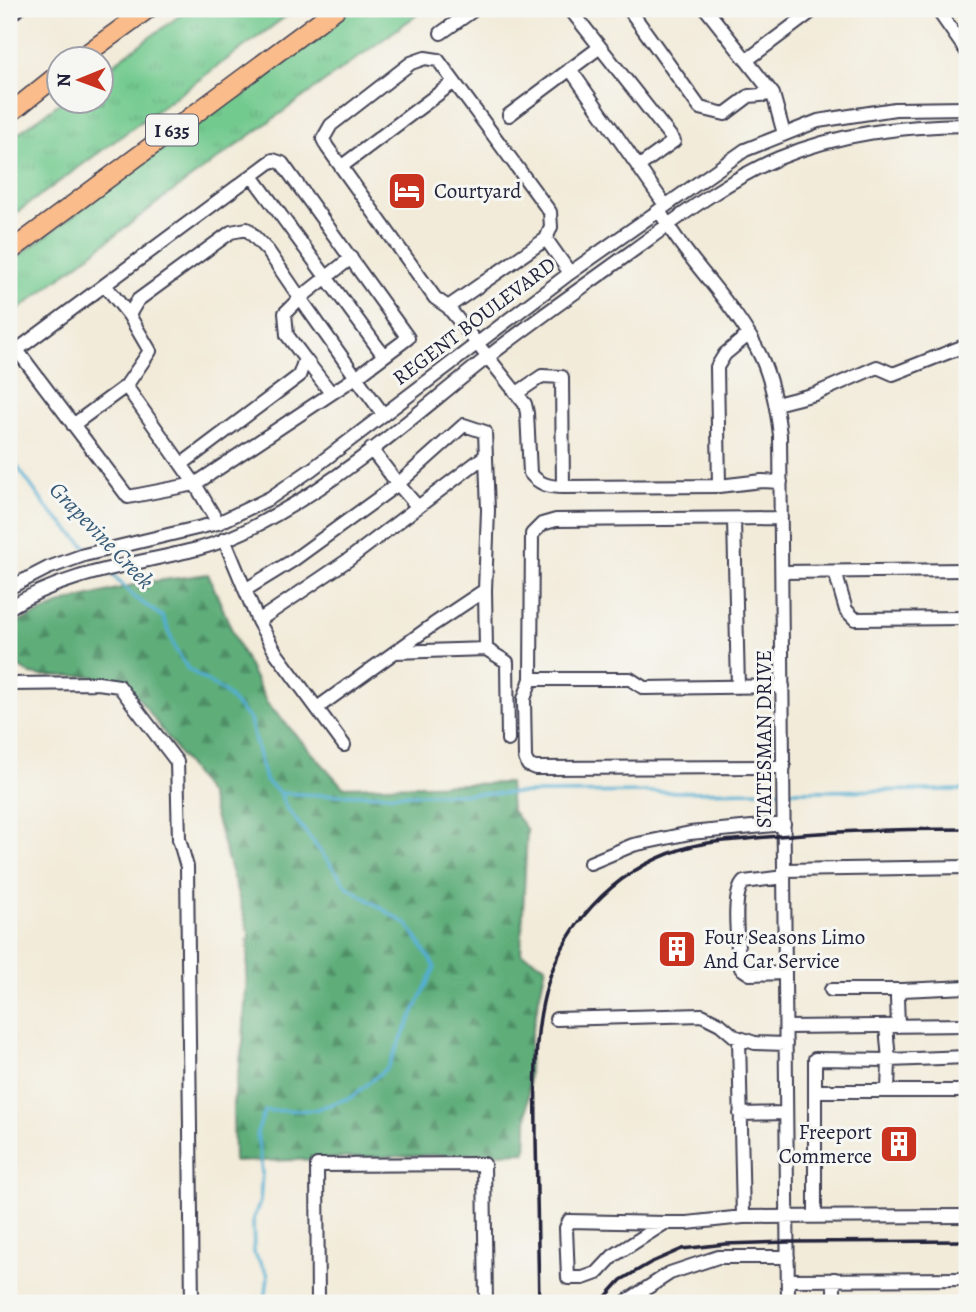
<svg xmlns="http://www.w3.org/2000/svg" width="976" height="1312" viewBox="0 0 976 1312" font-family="Alegreya,serif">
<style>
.grass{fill:url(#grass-tufts);stroke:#4a7665;stroke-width:2}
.forest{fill:url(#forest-firs);stroke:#40685a;stroke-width:2}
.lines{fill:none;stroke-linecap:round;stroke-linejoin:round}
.stream{stroke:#53aed1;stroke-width:3.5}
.minor-casing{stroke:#414053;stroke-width:16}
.highway-casing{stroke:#414053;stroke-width:21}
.minor{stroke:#fff;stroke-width:12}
.highway{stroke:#f9bc8a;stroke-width:18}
.rail{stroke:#22223b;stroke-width:3.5}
.labels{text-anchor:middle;stroke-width:6;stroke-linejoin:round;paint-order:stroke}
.shield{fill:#f6f6f2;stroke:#626272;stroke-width:2}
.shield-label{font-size:19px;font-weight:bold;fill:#22223b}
.poi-label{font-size:21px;fill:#22223b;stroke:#f6f6f2;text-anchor:start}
.street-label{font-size:21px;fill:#22223b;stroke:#f6f6f2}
.water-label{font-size:23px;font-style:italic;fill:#365a77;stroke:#f6f6f2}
</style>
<defs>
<pattern id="grass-tufts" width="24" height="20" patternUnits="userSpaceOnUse" patternTransform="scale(1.75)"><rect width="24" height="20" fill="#73ca8f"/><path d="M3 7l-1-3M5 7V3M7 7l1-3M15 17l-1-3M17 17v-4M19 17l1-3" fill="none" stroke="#63ad7c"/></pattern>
<pattern id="forest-firs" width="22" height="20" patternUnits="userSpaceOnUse" patternTransform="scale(1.75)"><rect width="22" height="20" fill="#5eae7a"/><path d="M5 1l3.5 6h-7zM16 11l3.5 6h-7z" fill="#4d8d65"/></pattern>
</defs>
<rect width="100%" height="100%" fill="#f6f6f2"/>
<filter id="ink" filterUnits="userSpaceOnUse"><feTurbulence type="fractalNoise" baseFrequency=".0143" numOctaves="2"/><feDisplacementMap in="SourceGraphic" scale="14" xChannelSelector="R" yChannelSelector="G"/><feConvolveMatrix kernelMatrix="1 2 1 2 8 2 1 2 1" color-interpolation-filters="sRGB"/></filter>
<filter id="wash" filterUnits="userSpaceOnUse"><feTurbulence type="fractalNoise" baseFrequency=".00686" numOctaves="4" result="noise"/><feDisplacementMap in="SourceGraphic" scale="28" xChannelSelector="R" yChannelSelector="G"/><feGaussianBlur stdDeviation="1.57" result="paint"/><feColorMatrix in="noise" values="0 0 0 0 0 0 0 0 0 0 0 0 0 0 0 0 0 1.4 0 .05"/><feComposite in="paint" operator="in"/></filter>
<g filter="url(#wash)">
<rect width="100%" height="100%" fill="#f2ebd9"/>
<path class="grass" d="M189,9h107l-287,209v-78l52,-38h41v-30z
M352,9h73l-260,188 -156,120v-54z"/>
<path class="forest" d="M208,574l29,68 30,61 76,84 166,-4 2,26 16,21 -6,123 25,13 -16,75 -4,111 -292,10 -1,-58 10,-62 6,-109 -40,-138 -71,-98 -21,-16 -28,-5h-47l-11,-2 -12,-7 -10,-12v-29l57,-24 75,-19z"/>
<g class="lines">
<path class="stream" d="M9,455l38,53 43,43
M110,572l25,26 28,19 13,33 12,19 36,23 26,28 15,60 15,13 6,14 62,80 60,38 27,42 -47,100 -36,30 -38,13 -49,1 -8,21 5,40 -2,30 -7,17 1,34 14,22 -3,28
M787,791l180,-1
M280,793l42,2 458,-4"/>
</g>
</g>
<g filter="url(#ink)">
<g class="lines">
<g class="minor-casing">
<path id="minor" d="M570,9l104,132 -36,26
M629,9l71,99 25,6 24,-18 24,-2
M706,9l67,85 11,40
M937,9l30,43
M9,15l9,-6
M441,33l34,-24
M747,60l68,-51
M570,69l95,136
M509,115l91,-68
M342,166l112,-84
M252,176l132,180
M659,210c28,52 76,92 102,147 11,24 16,52 19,78l8,868
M570,273l-24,-34 5,-12 -1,-15 -112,-152 -13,-2 -14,5 -80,62 -8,14 4,8 108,151 13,9 77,97 2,9 3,60c9,11 18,14 33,14l156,-1 43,-5 19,1
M105,285l24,30
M448,307l98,-68
M305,359l26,34
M126,386l24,-35 -21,-36 9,-15 93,-68 16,-3 21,22 32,47 -15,15 2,22 18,24 -6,17 -117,88
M517,393l25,-17 20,1 1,110
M776,404l39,-10 62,-27 16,7 74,-29
M73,425l53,-39 69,98 161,-107 -56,-79 51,-40
M719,486l-2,-119 8,-13 23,-19
M781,518l-225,2 -14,4 -10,10 -1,145h99l14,9 139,-2
M734,520l4,167
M218,523l-23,-39 -67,13 -111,-147 256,-190 9,3 126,175 -52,39 27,37
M224,539l34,82 18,32 68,92
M782,572l185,-2
M835,572l11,38 9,9 112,-1
M9,588l39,-20 36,-13 134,-32 52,-25 42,-29 258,-196 175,-123 73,-29 77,-12 72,-1
M245,590l47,-29 106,-77 19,22
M9,608c56,-36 125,-43 188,-59 27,-7 56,-21 80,-35 75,-42 140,-101 207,-154 48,-38 98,-72 147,-108 44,-32 97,-73 148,-94 60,-25 124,-32 188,-33
M258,621l90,-61 137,-104
M486,649l21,13 1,78
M395,652l91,-3 -1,-59
M531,679l-7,20 1,59 3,7 7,3 249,-1
M9,684l89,-1 21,3 58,76 2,77 8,28 5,436
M317,708l117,-84 51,-34 3,-80 -3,-78 -21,-7 -66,59 -27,-35
M590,863l43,-18 57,-12 94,-9
M784,870l183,-3
M784,877l-40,5c-13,12 -6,61 -5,79l2,7 9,6 35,-1
M831,990h71
M556,1019l146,-4 18,9 14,12 21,7 31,1
M898,1026l-1,-28 5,-8 65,-3
M786,1027l181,-2
M739,1038l4,179
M815,1091h152
M888,1091l1,-31 78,-3
M740,1114l46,-1
M815,1217v-158l74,1 -3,-34
M665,1223l-96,-2 -3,7 2,50h15l14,-5 16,-17 52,-33h22l56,-6 224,-1
M788,1280l179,-1
M318,1303l-1,-138 167,-1 2,139
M624,1303l46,-30 48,-16h70
M834,1303v-24"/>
</g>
<g class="highway-casing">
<path id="highway" d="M78,60l70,-51
M9,114l51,-41
M9,252l327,-243"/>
</g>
<use href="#minor" class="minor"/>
<use href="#highway" class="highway"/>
<path class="rail" d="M539,1303c-1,-55 -2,-109 -3,-164 0,-45 -3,-93 7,-137 15,-73 69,-131 139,-153 23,-8 50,-8 74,-11 70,-7 140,-9 211,-9
M600,1303l21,-23 29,-17 32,-14 43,-5 63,-2 179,-1"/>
</g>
</g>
<defs>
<g id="hotel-square" transform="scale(2.0125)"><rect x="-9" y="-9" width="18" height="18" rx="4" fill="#c8321e" stroke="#f6f6f2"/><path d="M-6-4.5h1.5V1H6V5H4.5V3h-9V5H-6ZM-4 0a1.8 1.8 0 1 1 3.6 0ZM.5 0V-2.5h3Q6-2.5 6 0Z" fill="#fff"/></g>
<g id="building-square" transform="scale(2.0125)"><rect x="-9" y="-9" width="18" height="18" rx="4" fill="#c8321e" stroke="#f6f6f2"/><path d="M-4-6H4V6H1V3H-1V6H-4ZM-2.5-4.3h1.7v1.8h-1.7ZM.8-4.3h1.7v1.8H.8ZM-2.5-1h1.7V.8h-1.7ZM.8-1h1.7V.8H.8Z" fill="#fff"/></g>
</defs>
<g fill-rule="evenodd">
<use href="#hotel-square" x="407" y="191"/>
<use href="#building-square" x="677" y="949"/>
<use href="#building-square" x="899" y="1144"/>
</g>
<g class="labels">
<rect class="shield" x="146" y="114.5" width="52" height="31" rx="5"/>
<g class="shield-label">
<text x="172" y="137">I 635</text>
</g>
<g class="poi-label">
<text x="434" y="198">Courtyard</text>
<text x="704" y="944">Four Seasons Limo<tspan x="704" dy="24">And Car Service</tspan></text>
<text x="872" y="1139" text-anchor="end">Freeport<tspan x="872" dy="24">Commerce</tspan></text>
</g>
<g class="street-label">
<text transform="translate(474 321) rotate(-37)" y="7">REGENT BOULEVARD</text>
<text transform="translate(764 739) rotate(-90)" y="7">STATESMAN DRIVE</text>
</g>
<g class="water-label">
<text transform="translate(102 535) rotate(46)" y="8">Grapevine Creek</text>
</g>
</g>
<rect width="976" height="1312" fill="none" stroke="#f6f6f2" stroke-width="35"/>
<g transform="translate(80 80) rotate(269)"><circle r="33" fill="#f6f6f2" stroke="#a1a1a9" stroke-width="2"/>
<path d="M0-5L12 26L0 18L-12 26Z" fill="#c8321e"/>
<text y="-10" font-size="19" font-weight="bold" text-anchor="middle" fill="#22223b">N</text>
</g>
</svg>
